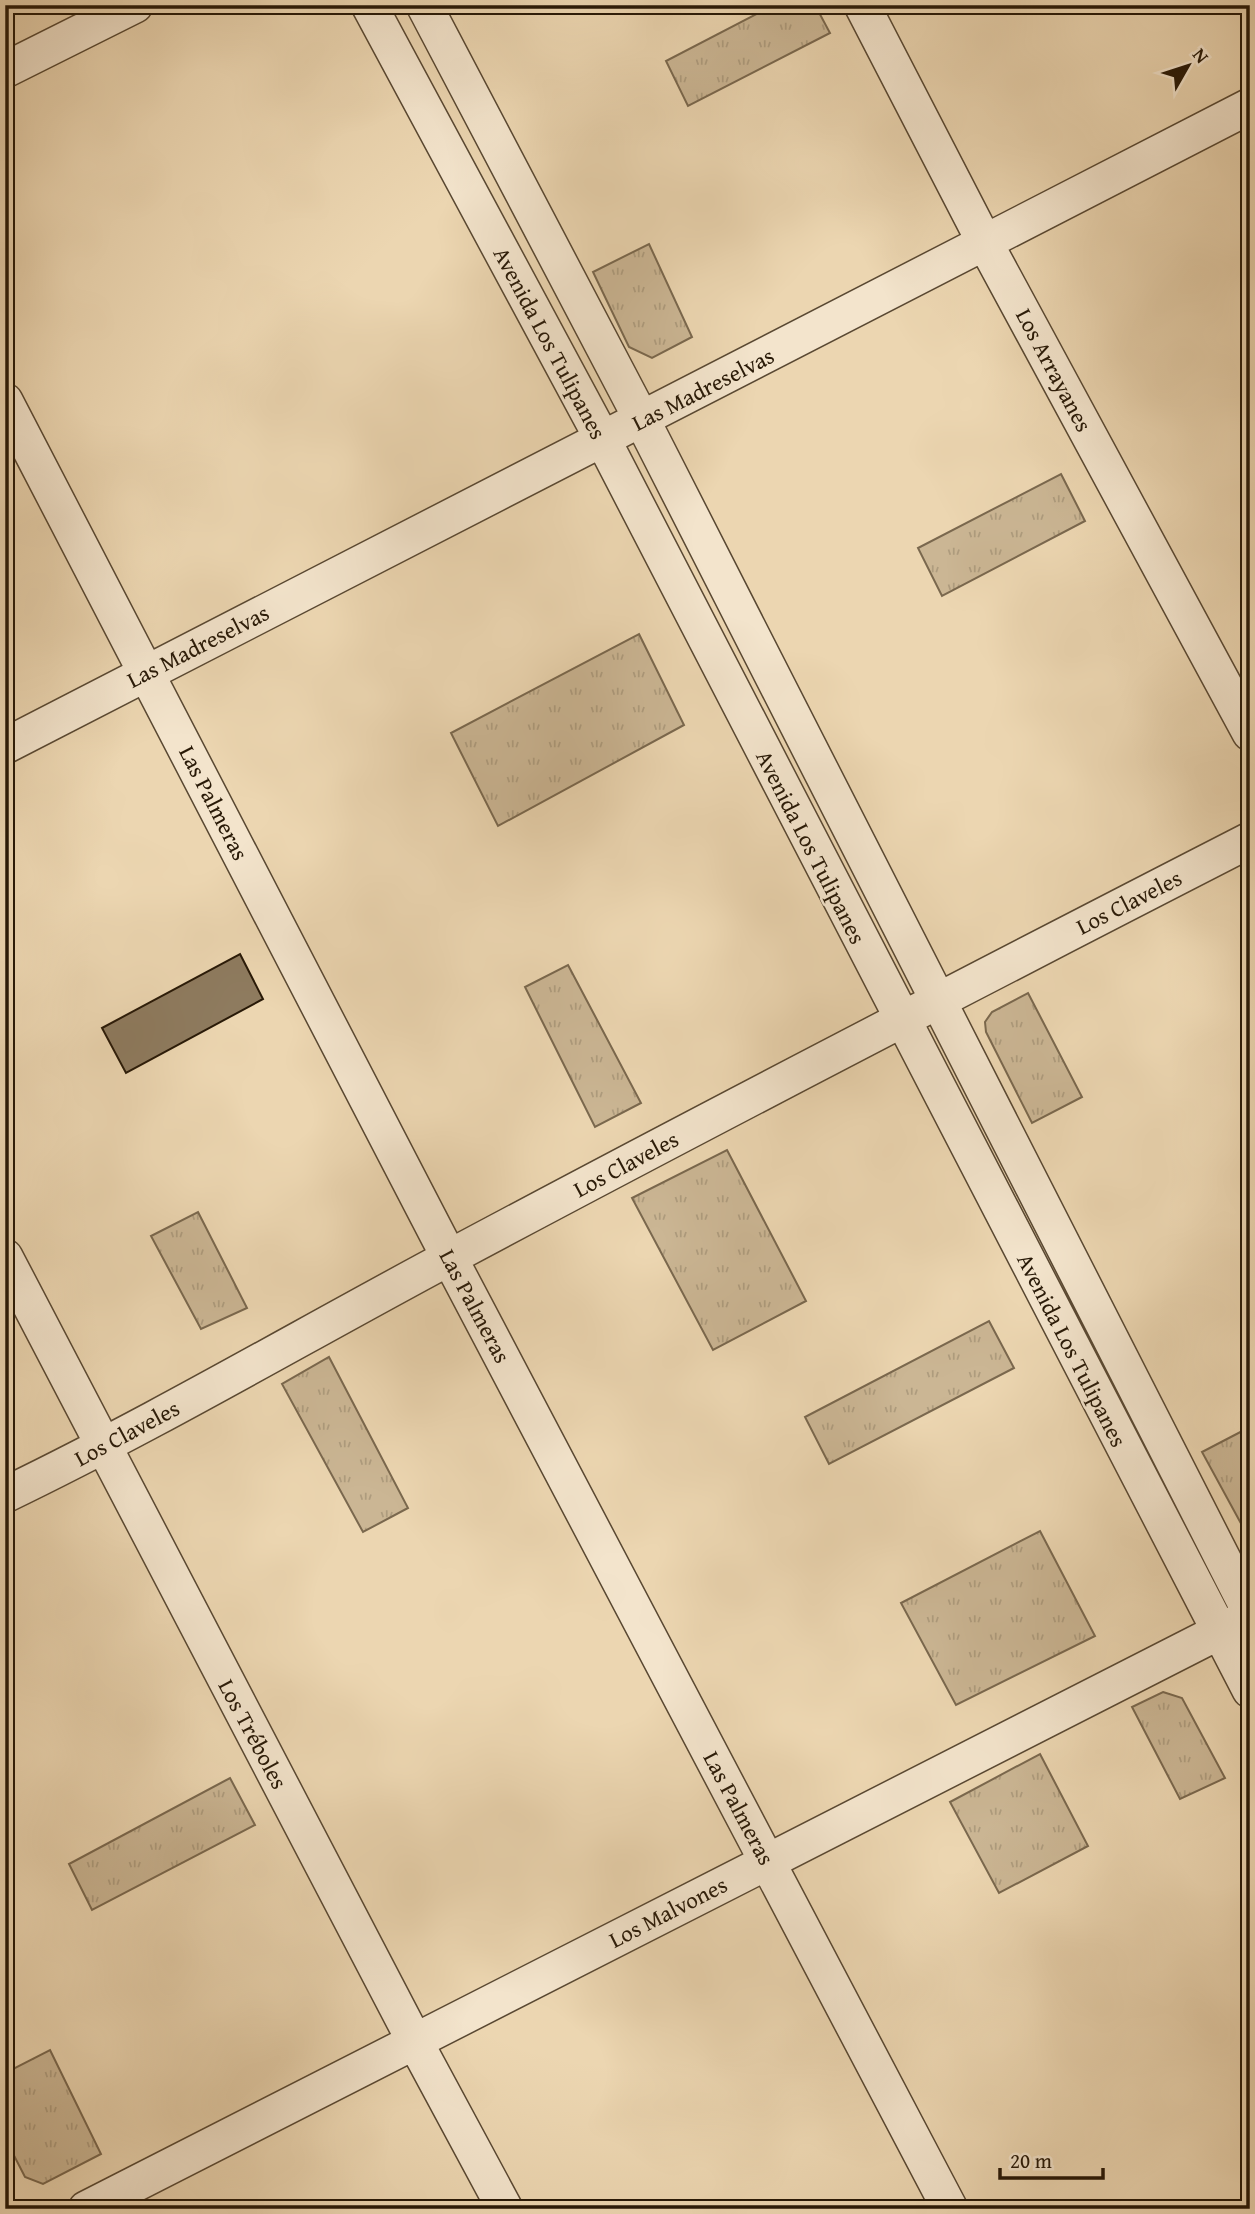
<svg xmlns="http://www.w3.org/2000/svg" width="1255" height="2214" viewBox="0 0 1255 2214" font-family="'Gentium Book Plus',serif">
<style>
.grass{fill:url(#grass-tufts);stroke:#7a684e;stroke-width:2}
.building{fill:#8e7b5f;stroke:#281907;stroke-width:2}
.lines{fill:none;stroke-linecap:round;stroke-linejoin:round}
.minor-casing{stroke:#594832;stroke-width:38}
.minor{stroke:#f3e4cc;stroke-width:35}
.labels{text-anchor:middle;stroke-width:5;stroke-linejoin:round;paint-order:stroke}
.street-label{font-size:23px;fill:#281907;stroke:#f3e4cc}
</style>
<defs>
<pattern id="grass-tufts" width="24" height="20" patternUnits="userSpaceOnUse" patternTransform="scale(1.75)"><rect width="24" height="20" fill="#cbb694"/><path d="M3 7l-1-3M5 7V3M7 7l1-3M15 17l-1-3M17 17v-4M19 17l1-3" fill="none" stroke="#ae9c7e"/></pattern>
</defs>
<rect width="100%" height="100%" fill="#ecd6b1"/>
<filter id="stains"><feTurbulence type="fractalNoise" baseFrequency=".00286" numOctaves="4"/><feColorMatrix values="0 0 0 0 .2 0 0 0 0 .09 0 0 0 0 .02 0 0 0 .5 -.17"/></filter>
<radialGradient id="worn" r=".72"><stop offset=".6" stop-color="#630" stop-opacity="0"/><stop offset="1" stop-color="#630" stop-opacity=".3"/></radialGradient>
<path class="grass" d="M774,5h41l15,28 -142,73 -22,-45z
M649,244l43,93 -40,21 -23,-11 -36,-75z
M1061,474l24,47 -143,75 -24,-48z
M639,634l45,91 -186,101 -47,-93z
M568,965l73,138 -46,24 -70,-140z
M1028,993l54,104 -50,26 -46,-91 -1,-10 7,-10z
M727,1150l79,151 -93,49 -81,-152z
M198,1212l49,96 -46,21 -50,-93z
M989,1321l25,47 -185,96 -24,-47z
M329,1357l79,151 -45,24 -81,-148z
M1250,1427v113l-48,-88z
M1040,1531l55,105 -139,69 -55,-102z
M1163,1692l19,6 43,80 -45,21 -48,-92z
M1040,1754l48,92 -89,47 -49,-91z
M230,1778l25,47 -163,85 -23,-46z
M50,2050l51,104 -58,30 -18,-7 -20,-39v-65z"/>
<path class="building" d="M240,954l23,45 -137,74 -24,-45z"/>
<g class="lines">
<g class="minor-casing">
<path id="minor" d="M369,5l234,435 647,1250
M424,5l218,415 608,1192
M862,5l123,238 265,490
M5,70l130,-65
M5,401l444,856 501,952
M5,746l1245,-640
M5,1257l409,783 91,169
M5,1495c153,-74 299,-160 449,-240 264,-141 529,-278 796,-415
M86,2209l1154,-588"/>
</g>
<use href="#minor" class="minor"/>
</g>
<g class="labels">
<g class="street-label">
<text transform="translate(550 343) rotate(62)" y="8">Avenida Los Tulipanes</text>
<text transform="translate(1054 370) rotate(62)" y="8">Los Arrayanes</text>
<text transform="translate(703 389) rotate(-27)" y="8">Las Madreselvas</text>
<text transform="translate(198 646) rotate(-27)" y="8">Las Madreselvas</text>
<text transform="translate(214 803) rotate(63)" y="8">Las Palmeras</text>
<text transform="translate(811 847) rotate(63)" y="8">Avenida Los Tulipanes</text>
<text transform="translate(1129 902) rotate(-27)" y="8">Los Claveles</text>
<text transform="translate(626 1164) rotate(-28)" y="8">Los Claveles</text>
<text transform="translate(475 1306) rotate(62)" y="8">Las Palmeras</text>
<text transform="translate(1072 1350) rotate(63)" y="8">Avenida Los Tulipanes</text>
<text transform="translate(127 1433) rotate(-28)" y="8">Los Claveles</text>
<text transform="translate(253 1734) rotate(62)" y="8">Los Tréboles</text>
<text transform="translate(739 1808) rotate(62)" y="8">Las Palmeras</text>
<text transform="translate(668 1912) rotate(-27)" y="8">Los Malvones</text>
</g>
</g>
<rect width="1255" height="2214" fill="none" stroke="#ecd6b1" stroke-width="28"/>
<rect x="7" y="7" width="1241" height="2200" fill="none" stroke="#281907" stroke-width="3.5"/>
<rect x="14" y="14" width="1227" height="2186" fill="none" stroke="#281907" stroke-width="2"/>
<g transform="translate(1188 66) rotate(51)" stroke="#f3e4cc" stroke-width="5" paint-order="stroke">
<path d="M0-5L12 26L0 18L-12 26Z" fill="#281907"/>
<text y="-10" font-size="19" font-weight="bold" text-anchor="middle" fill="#281907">N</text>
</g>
<path d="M1000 2168v10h103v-10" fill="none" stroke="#281907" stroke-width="3.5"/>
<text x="1010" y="2168" font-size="21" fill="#281907" stroke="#f3e4cc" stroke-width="5" paint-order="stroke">20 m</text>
<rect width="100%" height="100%" filter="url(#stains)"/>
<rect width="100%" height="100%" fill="url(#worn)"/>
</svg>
